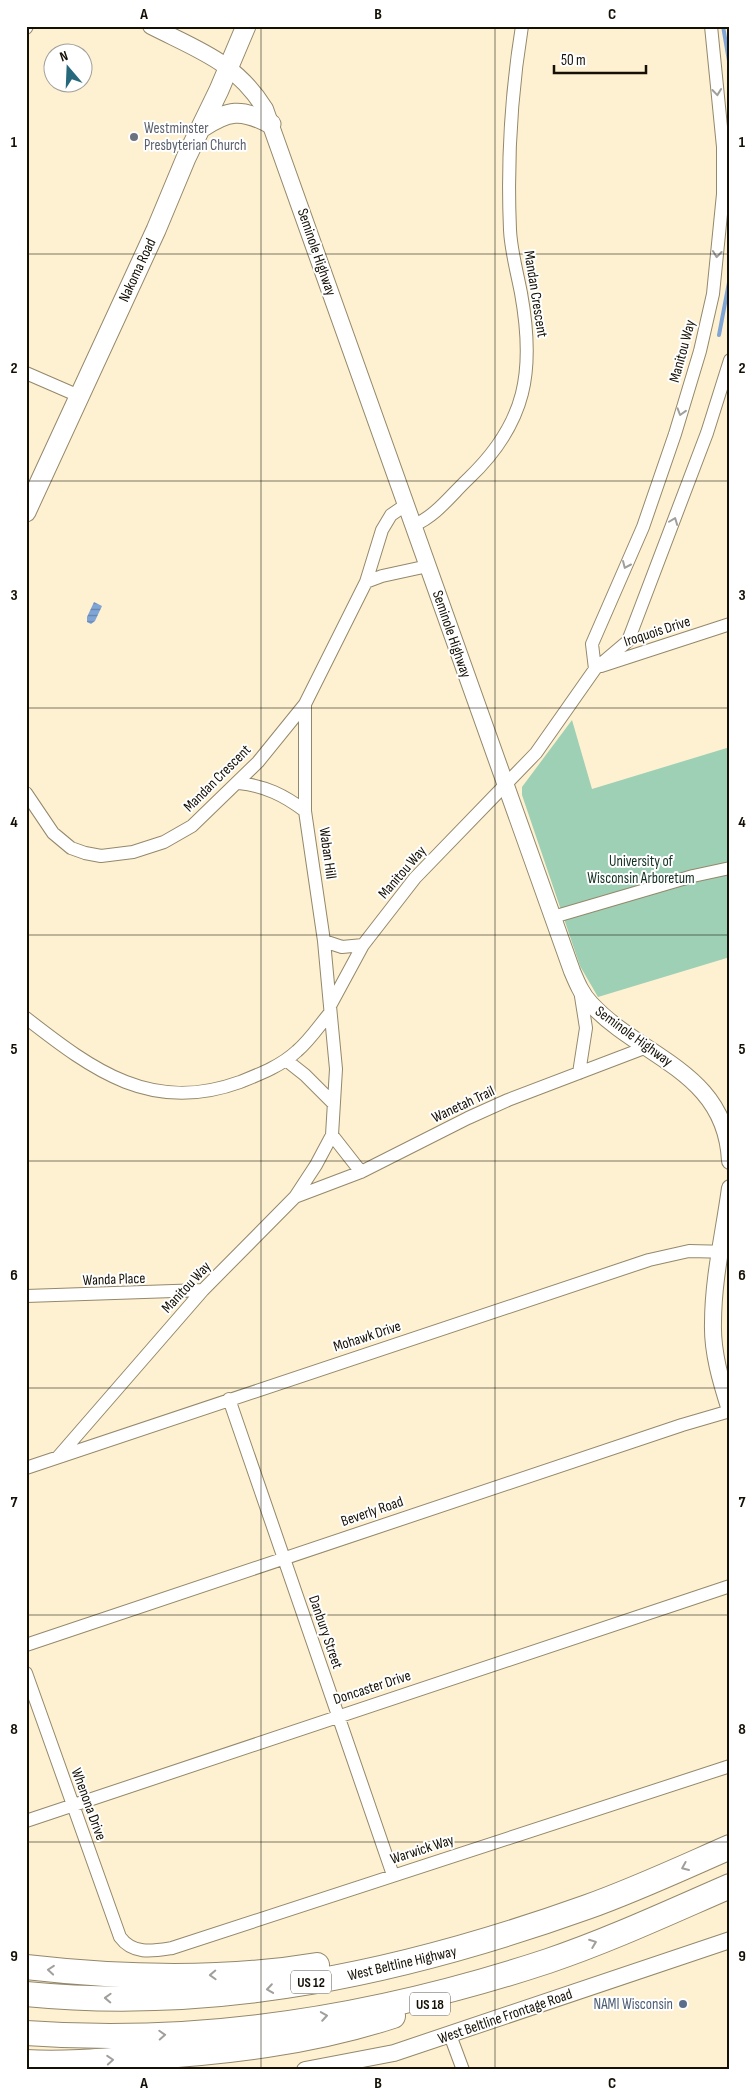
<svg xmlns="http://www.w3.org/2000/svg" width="756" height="2096" viewBox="0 0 756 2096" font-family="'Sofia Sans Condensed',sans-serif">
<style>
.green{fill:#9dd0b4}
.water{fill:url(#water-rules)}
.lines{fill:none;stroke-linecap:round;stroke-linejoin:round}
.stream{stroke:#7fa4d6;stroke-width:4}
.minor-casing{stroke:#94886b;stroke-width:14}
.tertiary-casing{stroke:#94886b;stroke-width:18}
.secondary-casing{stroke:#94886b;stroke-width:21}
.motorway-casing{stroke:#94886b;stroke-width:26}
.minor{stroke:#fff;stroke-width:12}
.tertiary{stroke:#fff;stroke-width:16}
.secondary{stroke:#fff;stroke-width:19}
.motorway{stroke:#fff;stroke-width:24}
.oneway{stroke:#a19f9b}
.grid{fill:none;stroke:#141005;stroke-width:1;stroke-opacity:0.55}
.worship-dot{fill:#6b7280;stroke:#fff;stroke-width:2}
.service-dot{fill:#5c6f8a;stroke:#fff;stroke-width:2}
.labels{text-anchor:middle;stroke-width:4;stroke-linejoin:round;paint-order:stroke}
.shield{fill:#fff;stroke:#5a5850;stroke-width:1}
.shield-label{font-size:14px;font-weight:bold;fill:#141005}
.worship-label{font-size:15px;fill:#5b616d;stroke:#fff;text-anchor:start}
.street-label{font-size:15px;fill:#141005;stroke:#fff}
.park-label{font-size:15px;fill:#133123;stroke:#fff}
.service-label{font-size:15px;fill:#4e5e75;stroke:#fff;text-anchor:end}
.neatline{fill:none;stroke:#141005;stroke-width:2}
.grid-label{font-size:16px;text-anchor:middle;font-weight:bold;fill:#141005}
</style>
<defs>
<pattern id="water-rules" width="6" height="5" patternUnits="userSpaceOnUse" patternTransform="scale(1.25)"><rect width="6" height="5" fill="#7fa4d6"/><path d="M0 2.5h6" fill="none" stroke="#6784ac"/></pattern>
</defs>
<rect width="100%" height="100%" fill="#fef1d1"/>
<path class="green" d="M572,720l20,69 138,-42v210l-132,40 -18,-31 -58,-171v-8z"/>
<path class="water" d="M94,602l8,4 -7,15 -4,3 -4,-2v-5z"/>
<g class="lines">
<path class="stream" d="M723,26l7,41
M719,335l11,-58"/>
<g class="minor-casing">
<path id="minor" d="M26,28l1,-2
M26,373l53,23
M414,525c22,-9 37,-30 54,-46 59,-56 67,-109 53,-186 -4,-21 -10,-42 -11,-63 -3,-69 1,-136 12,-204
M366,582l16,-6 46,-10
M601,666l129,-42
M595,669l-3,-25 51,-117 32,-93 25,-83 13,-57 10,-100v-47l-12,-121
M305,704v107l19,130 6,65
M239,783c26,3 45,12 66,28
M26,793l27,40 18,15 14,5 16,3 32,-4 31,-10 28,-16 66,-64 47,-58 61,-122 16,-52 9,-15 16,-11
M553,917l140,-41 37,-8
M324,941l18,6 21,-2
M26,1018c68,53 126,96 214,64 20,-8 41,-16 57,-31 12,-10 22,-25 32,-37
M286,1060l19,15 28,28
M579,1073l7,-45 -6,-38
M332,1135l29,37
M295,1197l66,-25 107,-54 40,-18 139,-53
M26,1296l177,-6
M229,1399l164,476
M58,1457l145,-167 92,-93 21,-32 16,-30 4,-66 -6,-63 33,-61 52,-67 121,-125 59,-84 33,-28 79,-208 23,-73
M26,1468l623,-208 40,-9 41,1
M26,1645l656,-220 48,-14
M26,1673l94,264c13,18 33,14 52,11l558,-182
M26,1821l704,-235
M450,2035l13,35"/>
</g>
<g class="tertiary-casing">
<path id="tertiary" d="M151,26c47,24 85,36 114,83l307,862c5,12 10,24 19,33 50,54 135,67 139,157
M730,1188c-6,45 -17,90 -17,135 -1,29 8,59 17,87
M305,2070l89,-17 336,-113"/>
</g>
<g class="secondary-casing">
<path id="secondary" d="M201,128c27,-18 40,-20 70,-4
M26,512l130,-282 30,-72 33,-68 27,-64"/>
</g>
<g class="motorway-casing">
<path id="motorway" d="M26,1967c96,11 195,14 291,-2
M26,1994c194,19 379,-22 561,-87 48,-17 95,-39 143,-60
M26,2033c176,13 355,-17 522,-72 62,-21 122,-49 182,-75
M26,2062c37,2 73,-1 110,-4 87,-5 174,-15 257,-42"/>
</g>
<use href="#minor" class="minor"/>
<use href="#tertiary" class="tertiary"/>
<use href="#secondary" class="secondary"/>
<use href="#motorway" class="motorway"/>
</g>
<defs><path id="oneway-chevron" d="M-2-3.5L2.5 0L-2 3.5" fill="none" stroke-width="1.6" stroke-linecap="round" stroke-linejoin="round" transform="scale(1.25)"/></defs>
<g class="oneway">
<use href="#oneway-chevron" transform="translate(717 92) rotate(84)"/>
<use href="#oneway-chevron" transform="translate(717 254) rotate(96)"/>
<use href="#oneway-chevron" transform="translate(681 412) rotate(107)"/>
<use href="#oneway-chevron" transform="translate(674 521) rotate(-69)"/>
<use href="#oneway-chevron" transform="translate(626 565) rotate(114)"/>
<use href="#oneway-chevron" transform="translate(685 1867) rotate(157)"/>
<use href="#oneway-chevron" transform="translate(593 1943) rotate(-21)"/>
<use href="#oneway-chevron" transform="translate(51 1970) rotate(-175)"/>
<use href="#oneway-chevron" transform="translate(213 1975) rotate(178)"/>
<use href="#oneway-chevron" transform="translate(270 1989) rotate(172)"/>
<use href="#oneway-chevron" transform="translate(108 1998) rotate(-178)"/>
<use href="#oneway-chevron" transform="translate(324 2016) rotate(-9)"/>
<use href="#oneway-chevron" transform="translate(162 2035) rotate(-3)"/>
<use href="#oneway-chevron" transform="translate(110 2060) rotate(-4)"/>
</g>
<path class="grid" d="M261,26v2044M495,26v2044M26,254h704M26,481h704M26,708h704M26,935h704M26,1161h704M26,1388h704M26,1615h704M26,1842h704"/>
<circle class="worship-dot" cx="134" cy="137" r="5"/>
<circle class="service-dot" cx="683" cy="2004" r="5"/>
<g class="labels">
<g class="shield">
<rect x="291" y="1970.5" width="40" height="23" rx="4"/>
<rect x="410" y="1992.5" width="40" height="23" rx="4"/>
</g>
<g class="shield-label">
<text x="311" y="1987">US 12</text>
<text x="430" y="2009">US 18</text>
</g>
<g class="worship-label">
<text x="144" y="133">Westminster<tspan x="144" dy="17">Presbyterian Church</tspan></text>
</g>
<g class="street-label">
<text transform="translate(317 252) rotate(71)" y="5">Seminole Highway</text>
<text transform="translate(137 270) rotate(-65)" y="5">Nakoma Road</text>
<text transform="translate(536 294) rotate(81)" y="5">Mandan Crescent</text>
<text transform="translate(682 351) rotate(-75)" y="5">Manitou Way</text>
<text transform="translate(657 631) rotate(-18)" y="5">Iroquois Drive</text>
<text transform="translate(452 634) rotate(71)" y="5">Seminole Highway</text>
<text transform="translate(217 778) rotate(-45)" y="5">Mandan Crescent</text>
<text transform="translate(328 853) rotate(82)" y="5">Waban Hill</text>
<text transform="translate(402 872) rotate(-49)" y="5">Manitou Way</text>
<text transform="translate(634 1036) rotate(36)" y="5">Seminole Highway</text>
<text transform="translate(463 1104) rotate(-25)" y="5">Wanetah Trail</text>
<text transform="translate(114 1279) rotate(-2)" y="5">Wanda Place</text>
<text transform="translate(186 1287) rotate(-47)" y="5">Manitou Way</text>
<text transform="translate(367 1336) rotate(-18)" y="5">Mohawk Drive</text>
<text transform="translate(372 1511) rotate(-19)" y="5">Beverly Road</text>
<text transform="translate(326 1632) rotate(71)" y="5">Danbury Street</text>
<text transform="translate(372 1687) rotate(-18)" y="5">Doncaster Drive</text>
<text transform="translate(89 1804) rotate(70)" y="5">Whenona Drive</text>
<text transform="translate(422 1849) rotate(-18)" y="5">Warwick Way</text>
<text transform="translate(402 1963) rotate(-13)" y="5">West Beltline Highway</text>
<text transform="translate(505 2016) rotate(-19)" y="5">West Beltline Frontage Road</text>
</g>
<g class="park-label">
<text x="641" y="866">University of<tspan x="641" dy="17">Wisconsin Arboretum</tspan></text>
</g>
<g class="service-label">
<text x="673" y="2009">NAMI Wisconsin</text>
</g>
</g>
<rect width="756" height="2096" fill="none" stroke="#ffffff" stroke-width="55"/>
<g transform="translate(68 68) rotate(341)"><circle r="24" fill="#ffffff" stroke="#a19f9b"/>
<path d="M0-4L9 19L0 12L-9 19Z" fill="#27697c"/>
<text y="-8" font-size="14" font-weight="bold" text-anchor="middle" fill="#141005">N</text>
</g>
<path d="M554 65v8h92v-8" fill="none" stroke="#141005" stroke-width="2.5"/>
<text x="561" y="65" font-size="15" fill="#141005" stroke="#ffffff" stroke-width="4" paint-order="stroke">50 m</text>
<rect x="28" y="28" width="700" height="2040" class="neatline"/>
<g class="grid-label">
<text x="144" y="19">A</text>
<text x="378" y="19">B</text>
<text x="612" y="19">C</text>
<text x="14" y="147">1</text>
<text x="742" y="147">1</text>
<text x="14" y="373">2</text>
<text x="742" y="373">2</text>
<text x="14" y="600">3</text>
<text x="742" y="600">3</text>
<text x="14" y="827">4</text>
<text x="742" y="827">4</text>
<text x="14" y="1054">5</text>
<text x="742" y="1054">5</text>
<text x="14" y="1280">6</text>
<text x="742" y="1280">6</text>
<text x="14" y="1507">7</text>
<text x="742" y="1507">7</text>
<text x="14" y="1734">8</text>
<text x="742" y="1734">8</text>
<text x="14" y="1961">9</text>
<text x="742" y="1961">9</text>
<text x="144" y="2088">A</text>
<text x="378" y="2088">B</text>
<text x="612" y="2088">C</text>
</g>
</svg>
